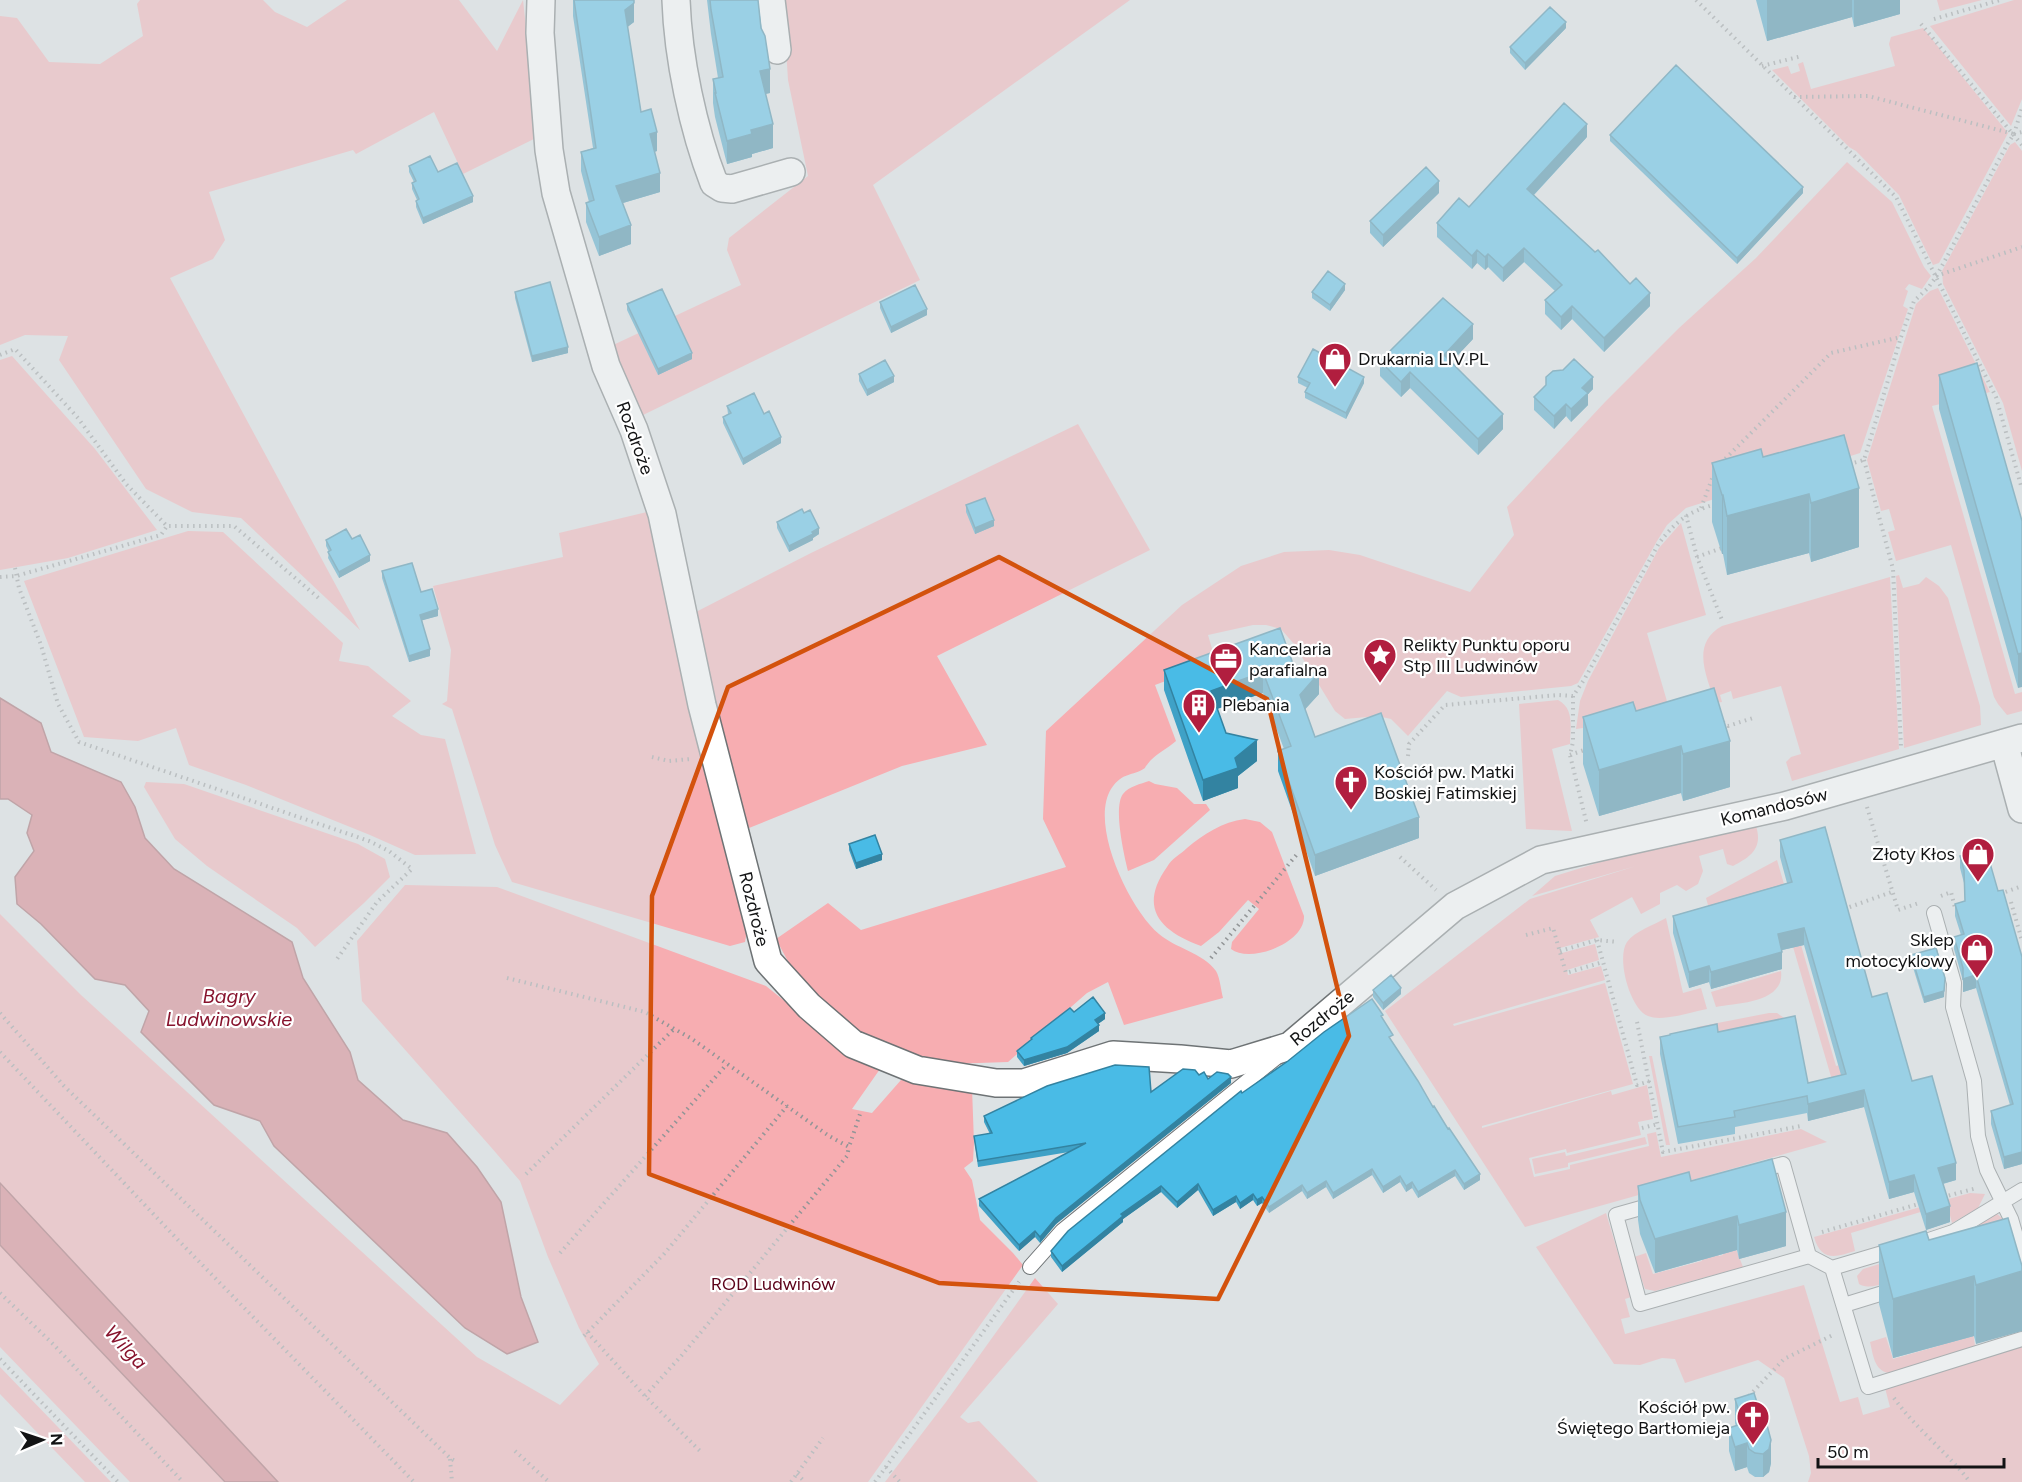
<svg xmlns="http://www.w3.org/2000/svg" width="2022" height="1482" viewBox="0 0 2022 1482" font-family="Figtree,sans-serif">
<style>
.green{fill:#f7adb1}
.water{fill:#d87980;stroke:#9d5a60;stroke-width:1.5}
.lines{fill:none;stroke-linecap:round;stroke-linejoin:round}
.service-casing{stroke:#6e7375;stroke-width:16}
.minor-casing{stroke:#6e7375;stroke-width:30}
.path{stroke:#929597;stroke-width:4;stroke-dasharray:1.5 4.5;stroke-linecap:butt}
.service{stroke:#fff;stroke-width:14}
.minor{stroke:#fff;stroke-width:27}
.wall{fill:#3fa1c6}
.shaded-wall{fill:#3383a1}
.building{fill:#49bbe6;stroke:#3383a1;stroke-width:1.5}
.marked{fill:none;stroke:#d3520d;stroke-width:4.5;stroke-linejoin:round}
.labels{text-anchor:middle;stroke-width:4.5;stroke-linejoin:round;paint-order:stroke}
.poi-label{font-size:18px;fill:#121314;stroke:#fff;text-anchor:start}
.street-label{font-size:18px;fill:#121314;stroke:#fff}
.park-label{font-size:18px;fill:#5b0219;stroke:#fff}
.water-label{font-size:20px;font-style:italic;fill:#87132d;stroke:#fff}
</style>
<rect width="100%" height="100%" fill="#dde2e4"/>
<path class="green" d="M140,0h123l12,12 32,15 40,-27h112l38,51 26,-51 15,137 -75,37 -29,-62 -78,42 -3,-4 -144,42 16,48 -12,19 -43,19 190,352 -119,-112 -49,-6 -46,-23 -87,-129 9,-24 -43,-1 -25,10v-329l17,2 32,44 51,2 43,-28 -6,-32z
M783,0h347l-257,185 47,95 -279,136 -30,-70 130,-61 -14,-35 2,-12 79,-62 -20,-96z
M1937,0h45l-42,11z
M2014,0h8v99l-11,27 -81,-100z
M1923,28l85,105 -69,130 -6,2 -34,-70 -43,-44 -7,-4 -77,-77 16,-4 3,8 9,-3 -2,-7 5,-2 8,27 84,-23 -6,-22 2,-7z
M2015,142l7,9v320l-19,-68 -60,-119 -1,-13 68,-126z
M1847,162l45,40 32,65 7,9 -9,13 -13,-5 -4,5 3,2 -5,15 5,3 -48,144 -174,55 -19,17 -10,16 -79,142 -7,3 -110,11 -14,-6 -39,45 -17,-17 -13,-3 -33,3 -10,-8 -41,-67 -13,-15 -15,-4h-13l-45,10 8,27 -61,23 21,56c-8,7 -18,12 -25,19 -1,1 -6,7 -6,8 -13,9 -22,3 -34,21 -22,36 19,121 48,145 16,14 44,19 57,37 4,7 5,19 7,27l-99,27 -16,-43 -21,11 -79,69 -60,2 -65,-16 -47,-32 -45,-49 -15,-28 52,-36 33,27 205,-63 -23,-48 3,-88 136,-126 59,-39 43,-14 45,-2 31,5 110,37 44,-57 -7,-28 98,-105 74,-74 77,-70z
M1938,288l52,104 -58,14 83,288 7,-2v19l-15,4 -9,-11 -4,-7 -43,-152 -55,16 -8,-29 7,-2 -6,-21 -8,2 -14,-51 49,-156 14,-13z
M12,356l83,93 62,81 -89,28 -68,12v-210z
M1078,424l72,126 -213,106 50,89 -85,21 -158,64 -52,-216 119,-61z
M647,512l37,168 64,245 -3,17 -15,4 -218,-64 -17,-37 -43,-136 -10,-5 5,-3 4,-51 -18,-64 130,-29 -4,-24z
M1681,523l25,92 -59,18 24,82 -95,14 4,-28 8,-20 71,-133z
M188,531l35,1 120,111 -4,18 29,5 43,35 -19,15 29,19 24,4 31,115 -61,1 -45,-20 -124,-50 -57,-20 -13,-37 -38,13 -54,-4 -60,-156z
M1899,575l4,13 16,-4 7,-7 13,9 9,12 32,108 1,19 -77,23 -8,-172z
M1890,577l9,172 -107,32 -6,-19 5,-5 10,-3 -20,-68 -48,13 -2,-8 -11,4 2,7 -7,1c-8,-27 -25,-59 7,-77z
M1558,700c17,9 12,28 12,44l-18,5 20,82 -46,-2 -7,-125z
M1149,781l6,3 22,4 17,16h12l4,6 -56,50 -26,11c-4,-16 -15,-64 -5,-77 6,-8 18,-10 26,-13z
M146,782l38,2 174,60 27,15 5,18 -26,26 -49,44 -18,-19 -90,-62 -32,-27 -31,-52z
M1245,819l15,3 12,10 32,84c1,27 -54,48 -73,33l1,-7 27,-33 -11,-9 -29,32 -18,14c-41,-15 -63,-38 -34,-79 4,-8 14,-13 20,-19 17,-14 35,-26 58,-29z
M1740,819l16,7c7,22 -5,31 -23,40l-6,-2 -4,-15 -24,7 4,15 -5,13 -12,7 -9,-6 -17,8v11l-19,10 -9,-17 -42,23 9,17 -39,11 2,5 33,-9 4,16 -32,10 1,5 33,-9 4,14 -152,44 1,2 151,-43 28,101 -151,42v2l129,-37 1,4 35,-10 6,34 -15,3 3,13 -74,18 -1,-4 -37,9 5,19 36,-8v-4l79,-19 -2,-12 9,-2 5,25 140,-28 26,13 -302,85 -140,-216 145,-112 106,-33 -104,30 23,-20z
M1777,860l14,48 -79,11 -6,-21z
M405,885l92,2 269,99 83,67 31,16 -28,40 20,4 29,-33 71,8 2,55 -1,18 -9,7 8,12 8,40 33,33 10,12 -155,217h-590l-278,-299v-269l81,81 396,362 83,48 39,-41 -20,-36 -31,-71 -28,-76 -30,-35 -128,-145 -5,-60z
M1666,918l17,75 18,-5 6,21c-15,3 -45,13 -59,7 -18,-7 -32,-58 -21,-74 8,-11 27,-17 39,-24z
M1799,938l37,128 35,-10 7,25 -46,-1 -41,-140z
M1781,971c4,32 -43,32 -65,36l-5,-15z
M1769,1013h8l10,7 -87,22 -3,-15z
M1649,1056h3l18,89h-4z
M1645,1137l2,7 -79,19v4l-33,7 -3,-15 33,-7 1,4z
M1970,1193l15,1 -7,14 -26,15 -5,-19 -96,29 4,18c-19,6 -34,11 -41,-14z
M1606,1213l25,84 -6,2 5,18 -9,2 4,15 179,-49 36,117 18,-5 5,18 27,-8 -5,-19 137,-43v137h-214l3,-9 -2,-17 -25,-78 -26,-18 -73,23 -10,-24 -13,-1 -22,7 -26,-1 -78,-117z
M1996,1213l8,7c-24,13 -124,80 -145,64l-2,-8 6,-7 86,-26z
M0,1245l224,237h-94l-130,-135z
M1736,1249l7,18 -88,24 -10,-2 -11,-32 12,-4 7,21 49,-13 -1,-4 16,-4 2,3 4,-1 -1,-3z
M1035,1278l23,26 -98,113 8,6 11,-2 59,61h-153l61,-80z
M1973,1332l2,14 -87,27c-14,-3 -15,-19 -18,-31l16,-5 7,22 45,-13 -1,-4 18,-5 1,4 3,-1 -1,-4z
M0,1367l111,115h-26l-85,-88z"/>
<path class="water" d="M0,698l41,25 10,29 70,30 14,25 10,31 29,31 118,73 11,36 47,74 8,28 45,40 44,13 30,34 24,35 20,95 17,45 -31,12 -42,-26 -191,-182 -14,-25 -46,-16 -73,-73 8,-21 -24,-26 -30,-6 -54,-55 -24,-20 -2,-27 19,-26 -7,-18 5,-18 -24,-16h-8z
M0,1183l278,299h-53l-225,-237z"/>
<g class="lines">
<g class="service-casing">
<path id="service" d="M1934,913l20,70 -1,24 21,74 4,55 9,34 24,49 11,38
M1758,1171l25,-7 26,92
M1655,1204l-39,11 24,89 169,-48 23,12 64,-19
M1926,1241l27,-9 69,-42
M1030,1267l32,-36 215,-174
M1832,1268l36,119 154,-48
M1844,1305l52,-16"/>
</g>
<g class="minor-casing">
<path id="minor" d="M541,0l-1,33 9,117 7,43 50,173 28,64 28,84 40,191 66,256 41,45 44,38 64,26 79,13h28l89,-28 67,4 51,5 59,-18 165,-140 86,-46 244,-54 237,-68
M676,0c2,58 17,129 38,183l8,5 10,1 59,-17
M771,0l6,50
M2004,743l18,66"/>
</g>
<path class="path" d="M1696,0l200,197 100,200 26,92
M1934,19l66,-19
M1921,24l101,121
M1762,66l40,-10
M1794,97l74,-1 146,38
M2014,134l8,-26
M1936,276l86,-29
M0,355l15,-6 63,69 48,66 41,42h67l87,74
M1864,460l29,109 8,179
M1721,463l110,-110 70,-16
M1849,464l15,-4 37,-123 13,-36 14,-13 8,-11 72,-134 6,-9 8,-2
M1701,508l12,-32
M1686,515l11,42 25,63
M1697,557l25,-9
M15,568l4,20 22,57 17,59 21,38 290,99 20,10 23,18 -35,33 -40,57
M0,577l16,-1 145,-41 6,-9
M1573,696v46l-3,13 17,70
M1723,722l5,4 28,-9
M1570,755l17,-6
M1408,756l1,-12 36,-39 113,-10 15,1 11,-16 75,-137c18,-23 29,-31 57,-39
M652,757l17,4 22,-2
M1867,807l31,103 21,-7
M1400,857l36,33
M2000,894l22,-8
M1941,896l10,-4 4,16 4,-1
M2011,902l11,39
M1844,909l48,-17
M1526,935l27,-7 13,45 37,-11
M1597,940l40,145 13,-4
M1560,951l37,-11 21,2
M1211,958l87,-105
M507,978l138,34 47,27 137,97 20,11 12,-36
M0,1013l64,73 386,372 7,4
M1637,1022l26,130 138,-26
M0,1052l178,188 236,242
M1642,1128l16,-4
M526,1174l148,-145
M1943,1197l34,-9
M1822,1232l100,-29
M560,1253l167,-189
M0,1293l53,51 130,138
M587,1332l58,64 57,57
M584,1336l80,-82 123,-148
M0,1359l118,123
M645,1396l37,-41 165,-199 2,-9
M1749,1396l35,-37 49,-24
M1894,1398c22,31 53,54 76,84
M515,1451l34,31
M450,1459l2,23
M886,1467l14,15
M797,1474l8,8
M791,1482l32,-44
M875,1482l144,-200"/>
<use href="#service" class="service"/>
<use href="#minor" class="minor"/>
</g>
<path class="wall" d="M573,0h61v22l-7,5 14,85 16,39 -3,1 6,40 -37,11 8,41 -32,12 -13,-34v-19l3,-1 -8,-31v-19l12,-4 -20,-132z
M707,0h51l12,93 -5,1 8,54 -21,6v3l-25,7 -12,-47 -2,-14v-24l5,-1 -7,-44z
M1756,0h144v14l-46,13 -2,-10 -85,24z
M1566,28l-41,42 -15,-17v-6z
M1610,135l193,58 -66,71 -127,-123z
M1587,137l-53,58 116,111 -46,46 -32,-33 -11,11 -16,-16v-14l10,-9 -31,-29 -21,20 -15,-15 -3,3 -8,-7 -5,6 -35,-32v-14l32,-16z
M409,166l29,6 35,30 -50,22 -7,-17v-6l1,-1 -5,-11v-6l2,-1 -5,-10z
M1439,193l-56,54 -13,-14v-12z
M1345,290l-15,21 -18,-13v-6z
M515,292l53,61 -36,9 -17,-64z
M880,302l47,13 -36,18 -11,-25z
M627,304l65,55 -34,16 -31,-65z
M1473,339l-22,23 52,67 -25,26 -68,-67 -9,9 -21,-21v-15z
M859,374l35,8 -27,14 -8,-15z
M1939,375l83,146 -4,167 -79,-279z
M1298,377l66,6 -18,36 -41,-21v-6l3,-4 -10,-5z
M1546,385l47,4 -5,5v11l-17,17 -5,-6 -12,13 -20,-19v-13z
M727,406l37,8 17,29 -38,22 -20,-42v-6l5,-3z
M1844,435l15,112 -48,15 -2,-9 -82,22 -4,-21h-1l-10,-32v-59l51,-6z
M966,505l28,21 -19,8 -9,-22z
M777,522l42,12 -6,4v2l-24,12 -12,-24z
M352,539l18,22 -31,17 -11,-20 1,-6 -3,-6v-6z
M382,571l56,45 -16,4 8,36 -21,6 -27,-84z
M1164,670l132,2 23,22 -14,15 10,28 104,101 -104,38 -37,-105v-20l6,-2 -21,-56 -46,16 9,24 31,28 -19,15v12l-35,13 -39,-111z
M1714,688l16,99 -47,14 -2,-8 -82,23 -16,-52v-47l53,-6z
M1780,840l92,157 40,84 44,99 -13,4 7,38 -24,8 -12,-38 -25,7 -25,-92 -56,14 -1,-8 -72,14v7l-57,10 -18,-90v-17l58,-5 90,51 33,-8 -37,-130 -22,5v19l-71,20 -2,-7 -20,6 -16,-55v-17l114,-33 -7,-26z
M849,844l33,16 -26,9 -7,-19z
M1981,850l41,314 -18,5 -13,-45v-13l19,-6 -34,-117 -13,4v-11l-9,-32v-12l7,-2 -6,-19v-12l10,-3 -1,-18 -4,-15v-12z
M1911,955l33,42 -20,6 -13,-42z
M1373,990l28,4 -18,16 -10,-13z
M1074,1012l31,7 -7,5 1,7 -32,22 -43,13 -7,-9v-6l14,-11v-2z
M1383,1020l9,22 41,65 47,73 -16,10 -9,-14 -37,22 -6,-10 -6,4 -6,-10 -17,11 -11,-18 -39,24 -7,-12 -19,12 -5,-8 -33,22 -7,-10 -5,3 -4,-6 -13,9 -4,-7 -23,14 -15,-26 -21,18 -16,-16 -38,27v3l-61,50 -11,-15v-6l191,-158z
M1199,1075l9,4 23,4 -175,141 -16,19 -5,-6 -16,14 -40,-45v-7l90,-47 -91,15 -4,-31 16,-2 -6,-12v-6l167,-24z
M1691,1181l95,65 -47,13 -2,-9 -82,23 -15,-39 -2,-14v-34z
M2008,1218l-32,126 -2,-8 -81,22 -14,-54v-59l50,-5z
M1735,1399l36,64 -2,9 -6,5h-8l-6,-4 -2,-6 -12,4 -6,-20v-23l7,-2 -1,-3z"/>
<path class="shaded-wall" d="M1767,0h85v17l-85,24z
M1854,0h46v14l-46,13z
M634,3v19l-9,7v-19z
M1566,22v6l-41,42v-7z
M770,69v24l-10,2v-24z
M773,124v24l-21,6v3l-25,7v-23l24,-11z
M1587,124v13l-60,65v-13z
M657,132v19l-7,2v-19z
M660,173v19l-44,13v-19z
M1439,181v12l-56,54v-12z
M1803,187v6l-66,71v-6z
M473,196v6l-50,22v-6z
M631,225v19l-32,12v-19z
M1524,248v14l-21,20v-14z
M1477,250v13l-5,6v-13z
M1488,254v13l-3,3v-13z
M1345,284v6l-15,21v-6z
M1650,293v13l-46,46v-14z
M1572,306v13l-11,11v-13z
M927,309v6l-36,18v-6z
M1473,324v15l-29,31v-15z
M568,347v6l-36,9v-6z
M692,353v6l-34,16v-6z
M1410,372v16l-9,9v-15z
M894,376v6l-27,14v-6z
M1364,377v6l-18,36v-6z
M1593,377v12l-5,5v11l-17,17v-13l11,-21z
M1566,404v12l-12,13v-13z
M1503,414v15l-25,26v-16z
M781,437v6l-38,22v-6z
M1859,488v59l-48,15v-59z
M1809,494v59l-82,22v-59z
M1722,495h1v59h-1z
M994,520v6l-19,8v-6z
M819,528v6l-6,4v2l-24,12v-6z
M370,555v6l-31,17v-6z
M438,609v7l-18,5v-6z
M430,649v7l-21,6v-6z
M2022,653v34l-4,1v-34z
M1263,672v21l-52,18v-20z
M1319,673v21l-19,21v-20z
M1257,740v21l-19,15v12l-35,13v-21l32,-22z
M1730,741v46l-47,14v-47z
M1681,746v47l-82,23v-46z
M1419,817v21l-104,38v-21z
M882,854v6l-26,9v-6z
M1804,928v17l-26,6v-17z
M1782,952v17l-71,20v-17z
M1709,966v16l-20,6v-16z
M1976,975v13l-13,4v-13z
M1945,978l-1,19 -20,6v-6z
M1401,988v6l-18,16v-7z
M1105,1013v6l-10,7v-6z
M1099,1025v6l-32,22 -43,13v-6z
M1231,1077v6l-175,141 -16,19v-6l16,-19z
M1864,1090v17l-56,14v-17z
M2022,1152v12l-18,5v-12z
M1956,1163v17l-18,5v-17z
M1372,1169v6l-39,24v-6z
M1455,1170v6l-37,22v-6z
M1480,1174v6l-16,10v-6z
M1914,1175v17l-25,7v-17z
M1400,1176v6l-17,11v-6z
M1326,1181v6l-19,12v-6z
M1412,1182v6l-6,4v-6z
M1198,1184v6l-21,18v-6z
M1302,1185v6l-33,22v-6z
M1161,1186v6l-38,27v3l-61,50v-6l59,-52z
M1253,1194v6l-13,9v-6z
M1236,1196v6l-23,14v-6z
M1262,1197v6l-5,3v-6z
M1950,1206v16l-24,8v-16z
M1786,1212v34l-47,13v-34z
M1737,1216v34l-82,23v-34z
M1035,1231v6l-16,14v-6z
M2022,1271v60l-46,13v-59z
M1974,1276v60l-81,22v-59z
M1771,1440v23l-2,9 -6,5v-23z
M1747,1443v24l-12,4v-24z"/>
<path class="building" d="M574,0h60v3l-9,7 16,102 10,-3 6,23 -7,2 10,39 -44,13 15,39 -32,12 -13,-34 8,-3 -13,-48 15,-4z
M710,0h48l3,28 4,8 5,33 -10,2 13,53 -22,6 1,4 -25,7 -12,-48h1l-3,-14 10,-2 -12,-67z
M1550,7l16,15 -41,41 -15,-16z
M1676,65l127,122 -66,71 -127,-123z
M1564,103l23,21 -60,65 68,63 3,-2 32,34 6,-6 14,15 -46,45 -32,-32 -11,11 -16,-17 17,-15 -38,-37 -21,20 -15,-14 -3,3 -8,-7 -5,6 -35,-33 22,-25 10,9z
M430,156l8,16 19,-9 16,33 -50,22 -7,-17 3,-2 -7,-16 4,-2 -7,-15z
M1426,167l13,14 -56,54 -13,-14z
M1328,271l17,13 -15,21 -18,-13z
M550,282l18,65 -36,9 -17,-64z
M915,285l12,24 -36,18 -11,-25z
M662,289l30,64 -34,16 -31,-65z
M1443,298l30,26 -29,31 59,59 -25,25 -68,-67 -9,10 -21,-21z
M1313,349l51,28 -18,36 -41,-21 5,-9 -12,-6z
M1574,359l19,18 -11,11 6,5 -17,16 -5,-5 -12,12 -20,-19 12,-12v-8l7,-6 10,-1z
M885,360l9,16 -27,14 -8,-16z
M1977,363l45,158v132l-4,1 -79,-279z
M754,393l10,21 5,-3 12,26 -38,22 -20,-42 8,-4 -4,-7z
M1844,435l15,53 -48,15 -2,-9 -82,22 -4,-21h-1l-10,-32 49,-14 2,8z
M985,498l9,22 -19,8 -9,-23z
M802,509l2,4 6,-3 9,18 -7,4 1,2 -24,12 -12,-24z
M346,529l6,10 8,-4 10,20 -31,17 -11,-20 3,-2 -5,-10z
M412,563l9,29 11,-3 6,20 -18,6 10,34 -21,7 -27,-85z
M1280,628l16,44 23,1 -19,22 15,42 66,-24 38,104 -104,38 -37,-104 13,-5 -28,-74 -52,19 15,42 31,7 -22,18 3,10 -35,12 -39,-110z
M1714,688l16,53 -47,13 -2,-8 -82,24 -16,-53 50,-15 3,9z
M1825,827l47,170 15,-4 25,88 20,-5 24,87 -18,5 12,38 -24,8 -12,-39 -25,7 -25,-92 -56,14 -1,-8 -73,15 1,6 -57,10 -18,-90 10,-2v-1l47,-10 1,8 77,-16 13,67 38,-9 -42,-146 -26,6 4,18 -71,20 -2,-6 -20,6 -16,-56 119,-34 -12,-42z
M875,835l7,19 -26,9 -7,-19z
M1981,850l4,14 5,-1 8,28 5,-1 19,67v195l-18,5 -13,-46 22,-7 -37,-129 -13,4v-11l-9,-31 10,-3 -9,-30 10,-3 -1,-31 -4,-14z
M1936,948l9,30 -1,13 -20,6 -13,-42z
M1391,975l10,13 -18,15 -10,-13z
M1093,997l12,16 -10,7 4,5 -32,22 -43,13 -7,-9 15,-12 -1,-1 39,-30 4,4z
M1372,999l11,16 -2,1 12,19 -4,2 29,44 15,26 1,-1 14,23 1,-1 31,46 -16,10 -9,-14 -37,22 -6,-10 -6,4 -6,-10 -17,11 -11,-18 -39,24 -7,-12 -19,12 -5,-8 -33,22 -7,-10 -5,3 -4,-6 -13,9 -4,-7 -23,14 -15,-26 -21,18 -16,-16 -40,28 2,2 -61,50 -11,-15 17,-20 173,-140 1,2 46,-32 36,-29z
M1115,1065l34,2 2,25 32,-23 12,1 4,5 5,-3 4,7 9,-7 11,2 3,3 -175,141 -16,19 -5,-6 -16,14 -40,-46 107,-56 -108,18 -4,-25 18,-3 -8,-17 63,-30z
M1772,1159l14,53 -47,13 -2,-9 -82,23 -15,-39 -2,-14 51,-14 2,9z
M2008,1218l14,48v5l-46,14 -2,-9 -81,23 -14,-54 47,-14 3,9z
M1754,1393l7,22 3,-1 7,26 -2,9 -6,5 -8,-1 -6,-4 -2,-6 -12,4 -6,-19 12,-4 -1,-2 2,-1 -7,-22z"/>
<path d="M0 0H2022V1482H0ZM999,557l268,142 82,337 -131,263 -279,-16 -290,-109 3,-278 76,-209z" fill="#dde2e4" fill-opacity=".55" fill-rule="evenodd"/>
<path class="marked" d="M999,557l268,142 82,337 -131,263 -279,-16 -290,-109 3,-278 76,-209z"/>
<defs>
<g id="shop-pin" transform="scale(1.725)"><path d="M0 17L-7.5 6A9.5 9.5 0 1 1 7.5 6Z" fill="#b11e3f" stroke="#fff"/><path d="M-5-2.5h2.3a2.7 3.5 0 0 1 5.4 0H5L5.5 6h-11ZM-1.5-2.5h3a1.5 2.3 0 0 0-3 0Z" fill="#fff"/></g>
<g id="sight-pin" transform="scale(1.725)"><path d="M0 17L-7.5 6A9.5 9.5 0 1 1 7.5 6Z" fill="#b11e3f" stroke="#fff"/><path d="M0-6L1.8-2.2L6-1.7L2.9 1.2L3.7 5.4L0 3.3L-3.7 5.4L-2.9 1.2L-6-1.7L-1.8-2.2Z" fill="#fff"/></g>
<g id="office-pin" transform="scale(1.725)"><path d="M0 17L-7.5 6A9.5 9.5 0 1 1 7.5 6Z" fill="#b11e3f" stroke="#fff"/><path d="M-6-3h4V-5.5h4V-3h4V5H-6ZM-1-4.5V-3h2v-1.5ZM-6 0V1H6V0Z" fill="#fff"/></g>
<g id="building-pin" transform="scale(1.725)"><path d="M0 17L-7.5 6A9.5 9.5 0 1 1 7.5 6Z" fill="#b11e3f" stroke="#fff"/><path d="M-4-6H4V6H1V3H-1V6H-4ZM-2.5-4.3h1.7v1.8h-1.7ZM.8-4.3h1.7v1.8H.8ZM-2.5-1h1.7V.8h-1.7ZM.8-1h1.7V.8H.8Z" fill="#fff"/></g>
<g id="church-pin" transform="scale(1.725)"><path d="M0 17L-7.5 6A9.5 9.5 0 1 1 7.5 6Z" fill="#b11e3f" stroke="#fff"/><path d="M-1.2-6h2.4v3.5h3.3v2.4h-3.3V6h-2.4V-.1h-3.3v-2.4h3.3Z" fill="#fff"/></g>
</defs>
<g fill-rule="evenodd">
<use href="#shop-pin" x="1335" y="359"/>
<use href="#sight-pin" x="1380" y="655"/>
<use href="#office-pin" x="1226" y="659"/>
<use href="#building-pin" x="1199" y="705"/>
<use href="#church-pin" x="1351" y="782"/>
<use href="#shop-pin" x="1978" y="854"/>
<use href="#shop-pin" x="1977" y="950"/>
<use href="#church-pin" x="1753" y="1417"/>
</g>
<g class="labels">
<g class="poi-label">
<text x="1358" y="365">Drukarnia LIV.PL</text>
<text x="1403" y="651">Relikty Punktu oporu<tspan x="1403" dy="21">Stp III Ludwinów</tspan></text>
<text x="1249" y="655">Kancelaria<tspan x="1249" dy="21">parafialna</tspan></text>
<text x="1222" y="711">Plebania</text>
<text x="1374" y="778">Kościół pw. Matki<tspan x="1374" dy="21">Boskiej Fatimskiej</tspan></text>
<text x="1955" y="860" text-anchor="end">Złoty Kłos</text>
<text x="1954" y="946" text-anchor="end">Sklep<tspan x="1954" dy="21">motocyklowy</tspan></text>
<text x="1730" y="1413" text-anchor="end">Kościół pw.<tspan x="1730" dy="21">Świętego Bartłomieja</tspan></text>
</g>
<g class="street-label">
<text transform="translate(635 438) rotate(70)" y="6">Rozdroże</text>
<text transform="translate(1774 807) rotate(-14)" y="6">Komandosów</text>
<text transform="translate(754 909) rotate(76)" y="6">Rozdroże</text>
<text transform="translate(1322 1018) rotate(-39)" y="6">Rozdroże</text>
</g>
<g class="park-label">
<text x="773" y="1290">ROD Ludwinów</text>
</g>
<g class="water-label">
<text x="229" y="1003">Bagry<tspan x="229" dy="23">Ludwinowskie</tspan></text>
<text transform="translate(126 1347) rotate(47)" y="7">Wilga</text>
</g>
</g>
<g transform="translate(42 1440) rotate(88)" stroke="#ffffff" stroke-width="4.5" paint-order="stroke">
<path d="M0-4.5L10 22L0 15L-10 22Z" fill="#121314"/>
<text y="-9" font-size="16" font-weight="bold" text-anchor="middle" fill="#121314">N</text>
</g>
<path d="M1818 1458v9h186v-9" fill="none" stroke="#121314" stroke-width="3"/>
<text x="1827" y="1458" font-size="18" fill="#121314" stroke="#ffffff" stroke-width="4.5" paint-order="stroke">50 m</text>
</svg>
